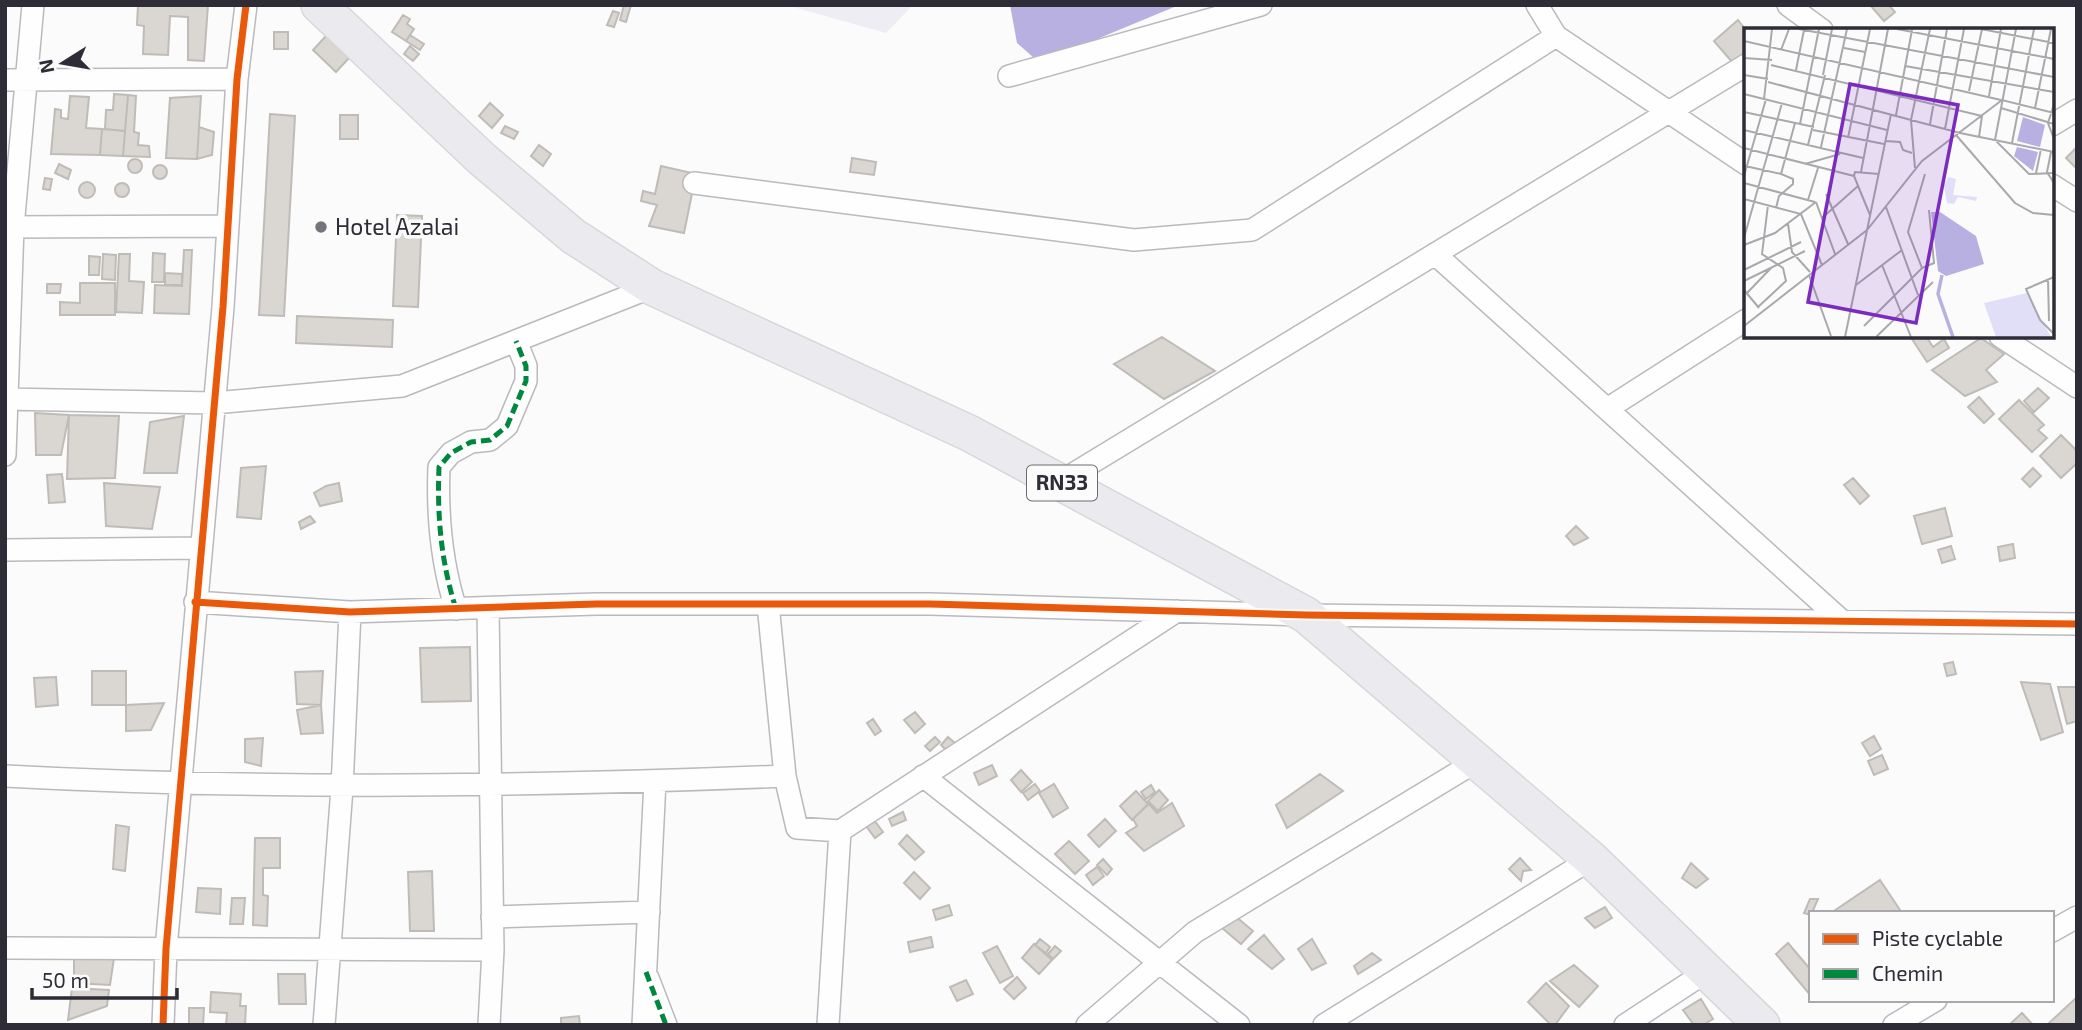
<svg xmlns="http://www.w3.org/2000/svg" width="2082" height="1030" viewBox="0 0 2082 1030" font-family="'Exo 2',sans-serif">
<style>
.built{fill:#eeedf4}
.water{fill:#b8b0e1}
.building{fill:#dad7d3;stroke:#bfbcb8;stroke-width:2}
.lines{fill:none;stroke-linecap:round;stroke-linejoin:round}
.minor-casing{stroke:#bab9bd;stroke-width:24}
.primary-casing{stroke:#d8d7d9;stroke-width:38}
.minor{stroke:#fefefe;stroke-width:21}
.primary{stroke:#ebeaee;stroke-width:35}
.quiet{stroke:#00873e;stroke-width:5;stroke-dasharray:10 5;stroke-linecap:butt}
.cycleway-casing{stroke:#fbfbfb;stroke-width:11}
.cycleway{stroke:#e8590c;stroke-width:7}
.poi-dot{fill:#76747b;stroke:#fbfbfb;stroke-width:2.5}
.labels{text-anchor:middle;stroke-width:7;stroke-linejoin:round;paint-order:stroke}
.shield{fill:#fbfbfb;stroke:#6c6a71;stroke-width:2}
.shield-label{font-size:21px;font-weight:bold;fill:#2e2c36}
.poi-label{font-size:23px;fill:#2e2c36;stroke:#fbfbfb;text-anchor:start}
.inset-river{fill:none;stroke:#b8b0e1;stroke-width:3.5}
.inset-road{fill:none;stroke:#a9a8ac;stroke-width:2}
.view{fill:#7b2cbf;fill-opacity:0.15;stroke:#7b2cbf;stroke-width:3.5}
.inset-edge{fill:none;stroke:#2e2c36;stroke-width:3.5}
</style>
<rect width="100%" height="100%" fill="#fbfbfb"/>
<path class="built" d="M786,5h127l-27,28z"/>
<path class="water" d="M1010,5h169l-113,47 -32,6 -17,-15z"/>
<path class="building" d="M138,5h70l-4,56 -16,-1v-43l-18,-1 -2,39 -25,-1 1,-28 -7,-1z
M624,5h7l-5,17 -6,-2z
M1870,5h19l6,7 -11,9z
M613,11l6,2 -5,14 -7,-2z
M403,15l7,4 -3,5 7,5 -8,12 -14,-9z
M1738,20l8,10v21l-13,12 -19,-22z
M274,32h14v17h-14z
M410,35l14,9 -4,6 -14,-9z
M326,36l23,22 -13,14 -23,-22z
M410,46l9,8 -6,7 -9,-7z
M114,94l14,1 -3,36 -20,-2 1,-19h7z
M128,95l8,1 -2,36 5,1 -1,12 11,1 1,11 -27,-1z
M70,96l19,1 -3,31 16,1 -2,26 -49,-1 4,-45 6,1v8l7,1z
M201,96l-4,63 -31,-1 4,-60z
M490,103l13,12 -11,13 -13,-12z
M270,114l25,2 -11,200 -25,-1z
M340,115h18v24h-18z
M505,126l13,6 -4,7 -13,-6z
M199,127l15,5 -2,23 -15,4z
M102,129l23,2 -2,25 -23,-1z
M539,145l12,9 -8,12 -12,-10z
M2077,147v19l-2,1 -9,-9z
M852,158l24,4 -2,13 -24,-3z
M128 166a7 7 0 1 1 14 0a7 7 0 1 1-14 0Z
M59,164l12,6 -3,9 -13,-6z
M153 172a7 7 0 1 1 14 0a7 7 0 1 1-14 0Z
M661,166l35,8 -12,59 -35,-7 8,-21 -16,-4 2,-10 12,3z
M45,178l7,1 -2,11 -7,-1z
M79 190a8 8 0 1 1 16 0a8 8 0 1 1-16 0Z
M115 190a7 7 0 1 1 14 0a7 7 0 1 1-14 0Z
M397,215l25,1 -4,91 -25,-1z
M184,250h8l-3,64 -35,-1 1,-28 27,1z
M153,253l12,1 -1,28h-12z
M103,254l13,1 -1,25 -13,-1z
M119,254h11l-1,27 15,1 -2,31 -26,-1z
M89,256l11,1 -1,18h-10z
M165,273l17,1v11h-17z
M80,283h35v32h-55v-13l20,1z
M47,284h14l-1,9h-13z
M297,316l96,4 -1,27 -96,-4z
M1910,336h16l7,11 11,-8 5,9 -22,14z
M1162,337l53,34 -51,28 -50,-35z
M1981,338l23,16 -18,16 11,12 -32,14 -33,-26z
M2038,388l11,10 -15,14 -10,-11z
M1979,397l15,17 -10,9 -16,-16z
M2019,400l25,25 -6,5 9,8 -15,14 -33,-33z
M35,413l34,2 -8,40h-25z
M69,415l50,1 -4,62 -48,1z
M184,416l-7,57h-33l6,-51z
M2061,435l16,16v12l-16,15 -21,-22z
M266,466l-5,53 -24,-2 4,-49z
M2033,468l8,8 -11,11 -8,-8z
M62,474l3,28 -16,1 -2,-28z
M1853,478l16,18 -9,8 -16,-19z
M104,483l56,4 -8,42 -46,-3z
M339,483l3,18 -22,5 -6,-13 12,-7z
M1945,508l7,28 -30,8 -8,-28z
M310,516l5,6 -14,7 -2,-7z
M1576,526l12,12 -14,7 -8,-9z
M2013,544l2,14 -15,3 -2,-14z
M1951,546l4,13 -13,4 -4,-13z
M470,647l1,54 -49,1 -2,-54z
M1953,662l3,12 -9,2 -3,-12z
M92,671h34v34h-34z
M323,671l-2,34 -24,-1 -2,-32z
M56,677l2,28 -22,2 -2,-29z
M2021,682l29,2 13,48 -22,8z
M2058,687h19v34l-10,3z
M164,703l-13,27 -25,1v-26z
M321,705l2,28 -22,1 -4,-24z
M915,712l10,12 -10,9 -11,-13z
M873,719l8,12 -6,4 -8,-12z
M1874,736l7,13 -11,7 -8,-13z
M935,737l5,5 -10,9 -5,-5z
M948,737l13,11 -8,9 -12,-12z
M263,738l-2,28 -16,-4v-23z
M1882,755l6,14 -14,6 -6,-14z
M992,765l5,11 -18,9 -5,-12z
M1021,770l11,12 -11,10 -10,-12z
M1320,774l23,17 -56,37 -11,-23z
M1035,784l5,7 -12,9 -5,-7z
M1054,784l14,24 -15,9 -14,-24z
M1151,785l4,7 -9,7 -5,-7z
M1159,790l9,10 -10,11 -10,-10z
M1136,791l12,13 -16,16 -12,-14z
M1172,803l12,23 -40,25 -18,-18 11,-7 -4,-7 16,-15 8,9z
M903,812l3,8 -14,6 -3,-7z
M1105,819l11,12 -17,16 -11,-12z
M874,820l9,12 -8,6 -9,-12z
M116,825l13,2 -4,44 -12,-2z
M907,835l17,17 -9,8 -16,-16z
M255,838h25v30h-17v27l5,1 -1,30 -14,-1z
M1069,841l20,20 -14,13 -20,-20z
M1520,858l11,12 -8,1 -2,10 -12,-12z
M1103,859l9,10 -5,6 -10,-10z
M1691,863l17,16 -12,9 -14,-10z
M1097,867l7,9 -11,9 -7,-10z
M432,871l2,60h-24l-2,-59z
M914,872l16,16 -10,11 -16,-16z
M1880,880l22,33h-71z
M198,888l23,1 -1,25 -24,-2z
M232,898h13l-2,26h-13z
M1810,899h8l-7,16 -7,-2z
M949,905l3,10 -16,5 -3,-10z
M1605,907l7,11 -17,10 -10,-10z
M1234,915l19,16 -12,13 -19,-16z
M1264,935l20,24 -12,10 -24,-20z
M931,937l2,10 -23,5 -2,-10z
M1040,939l10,8 -4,6 -11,-8z
M1312,939l14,24 -14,7 -14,-21z
M1788,943l23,27v26l-35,-42z
M1034,944l18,16 -13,14 -17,-16z
M997,946l16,30 -13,7 -17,-30z
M1055,946l6,5 -8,8 -5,-5z
M1372,953l9,7 -23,14 -4,-8z
M114,958l-4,27 -36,-2v-24z
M1574,965l24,21 -19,21 -29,-26z
M278,974h27l1,30h-27z
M1017,977l9,11 -12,11 -10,-10z
M966,980l7,14 -16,7 -7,-14z
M1546,983l23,23 -14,19h-4l-23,-23z
M72,988l37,2 -2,16 -39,14z
M211,992l30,2 -1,12h6l-1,19h-19l1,-12 -17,-1z
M2077,997v28h-28l-1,-1z
M1701,999l12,20 -10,6h-9l-11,-15z
M189,1008h15l-1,17h-14z
M2022,1013l11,12h-24z
M579,1016l1,9h-19v-7z"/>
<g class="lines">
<g class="minor-casing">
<path id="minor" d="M1537,5l19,31 190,128
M1788,5l34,25
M1009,76l252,-71
M5,80l232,-1
M2052,125l25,-15
M694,183l440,57 118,-10 304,-194
M2052,185l25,16
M5,227l223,-1
M1435,254l407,367
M2000,336l77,51
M5,399l209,4 188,-17 250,-99
M1607,409l139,-89
M5,455l8,-228 20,-222
M1060,482l686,-417
M5,550l195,-2
M195,602l155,10 246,-8h334l376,11 771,9
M768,604l17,172 12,52 43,3 337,-220
M488,608l5,342 -4,75
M456,609c-15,-47 -19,-93 -17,-142l12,-14 20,-11 19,-2 17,-14 19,-45v-15l-10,-25
M5,776c261,14 519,11 780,0
M923,776l316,249
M492,917l157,-5
M2052,931l25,-14
M5,948l488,2
M648,978l18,47
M163,1025l3,-76 57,-642 14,-228 9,-74
M324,1025l18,-237 8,-176
M643,1025l12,-244
M828,1025l12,-194
M1087,1025l108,-93 282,-171
M1324,1025l267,-166
M1625,1025l84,-55
M1894,1025l42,-25"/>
</g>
<g class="primary-casing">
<path id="primary" d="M319,5l163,154 91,77 79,51 317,146 337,182 285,244 171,166"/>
</g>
<use href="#minor" class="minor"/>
<use href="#primary" class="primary"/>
<path class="quiet" d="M456,609c-15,-47 -19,-93 -17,-142l12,-14 20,-11 19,-2 17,-14 19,-45v-15l-10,-25
M646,972l20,53"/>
<g class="cycleway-casing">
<path id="cycleway" d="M195,602l155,10 246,-8h334l376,11 771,9
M163,1025l3,-76 57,-642 14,-228 9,-74"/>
</g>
<use href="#cycleway" class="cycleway"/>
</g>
<circle class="poi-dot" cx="321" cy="227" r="7"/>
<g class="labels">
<rect class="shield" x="1027" y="465.5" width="70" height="35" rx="5"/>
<g class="shield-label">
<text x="1062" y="490">RN33</text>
</g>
<g class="poi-label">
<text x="335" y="235">Hotel Azalai</text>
</g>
</g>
<g transform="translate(1744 28)">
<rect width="310" height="310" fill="#fbfbfb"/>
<path d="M204,149l8,2 -3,16 24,2 -1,4 -18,-4 -4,7 -7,-1 -3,-17zM283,265l24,44h-55l-12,-34z" fill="#e1def8"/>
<path d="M279,89l22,8 -5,22 -23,-6zM273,119l21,5 -5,19 -19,-15zM187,184h9l36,24 8,28 -38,12 -8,-5z" fill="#b8b0e1"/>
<path class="inset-river" d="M198,247l-4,19 15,43"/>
<path class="inset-road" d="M55,1l255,48M153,1l157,30M237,1l73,14M272,1l-21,111 34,34 25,-1M0,13l257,59M100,20l21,4M37,22l8,-21M0,30l28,2M27,37l211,51 -3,21M161,38l149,26M52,42l8,-40M0,47l24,4M79,47l9,-46M24,54l192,51 94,19M225,63l13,-62M0,66l143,36M245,68l12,-67M20,71l8,-70M310,76l-6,19 6,16M257,80l53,16M291,80l16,-79M0,84l70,15M152,87l16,-85M56,96l19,-95M186,96l17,-95M201,101l19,-100M0,102l119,28M69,102l71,14M212,107l59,68 18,10 21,2M104,110l22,-109M141,113l15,1 3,8 9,3M268,115l22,-114M64,117l17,-70M77,119l26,-118M0,120l110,28 1,-4 24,2M307,124l-4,20 7,11M61,136l35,-10M1,138l36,8M171,140l-4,-48 19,-91M117,144l27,-143M292,145l5,-24M0,148l22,-77M110,148l16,39M0,155l71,19M82,166l22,50M0,171l57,15 21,51M64,172l10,-32M72,174l19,52M142,179l32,88M32,180l3,-12 14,-12v-5l-12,-5 14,-51M78,190l36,-32M44,196l4,28 18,20M0,210l38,-135M0,217l31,-12 41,-31M138,237l29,72M178,240l-14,-36 17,-58M0,242l57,-28M65,247l22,61M310,249l-28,12 14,31 14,14M304,251l1,42M0,253l61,-30M112,257l46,-35M0,262l15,18M3,265l25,-26M14,279l28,-26 -3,-13 -21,-14 6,-49M0,298l123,-96 55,-69 80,-61 52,13M120,298l58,-58 12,-5 -5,-53M101,309l46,-223M132,309l57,-55"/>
<path class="view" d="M106,56l108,21 -42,218 -108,-21z"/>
<rect width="310" height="310" class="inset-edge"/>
</g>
<rect width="2082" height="1030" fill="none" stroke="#2e2c36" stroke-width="14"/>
<rect x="1809" y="911" width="245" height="91" fill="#fbfbfb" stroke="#a9a8ac" stroke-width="2"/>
<rect x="1823" y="934" width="35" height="10" fill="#e8590c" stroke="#a9a8ac" stroke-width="2"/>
<text x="1872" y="946" font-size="21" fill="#2e2c36">Piste cyclable</text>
<rect x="1823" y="969" width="35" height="10" fill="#00873e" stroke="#a9a8ac" stroke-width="2"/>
<text x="1872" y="981" font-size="21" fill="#2e2c36">Chemin</text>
<g transform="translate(63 63) rotate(259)" stroke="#fbfbfb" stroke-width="5" paint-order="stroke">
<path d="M0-5L12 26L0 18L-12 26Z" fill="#2e2c36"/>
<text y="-10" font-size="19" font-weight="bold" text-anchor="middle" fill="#2e2c36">N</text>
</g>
<path d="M32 988v10h145v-10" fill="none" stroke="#2e2c36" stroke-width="3.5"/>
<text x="42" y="988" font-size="21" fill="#2e2c36" stroke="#fbfbfb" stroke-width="5" paint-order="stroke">50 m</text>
</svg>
